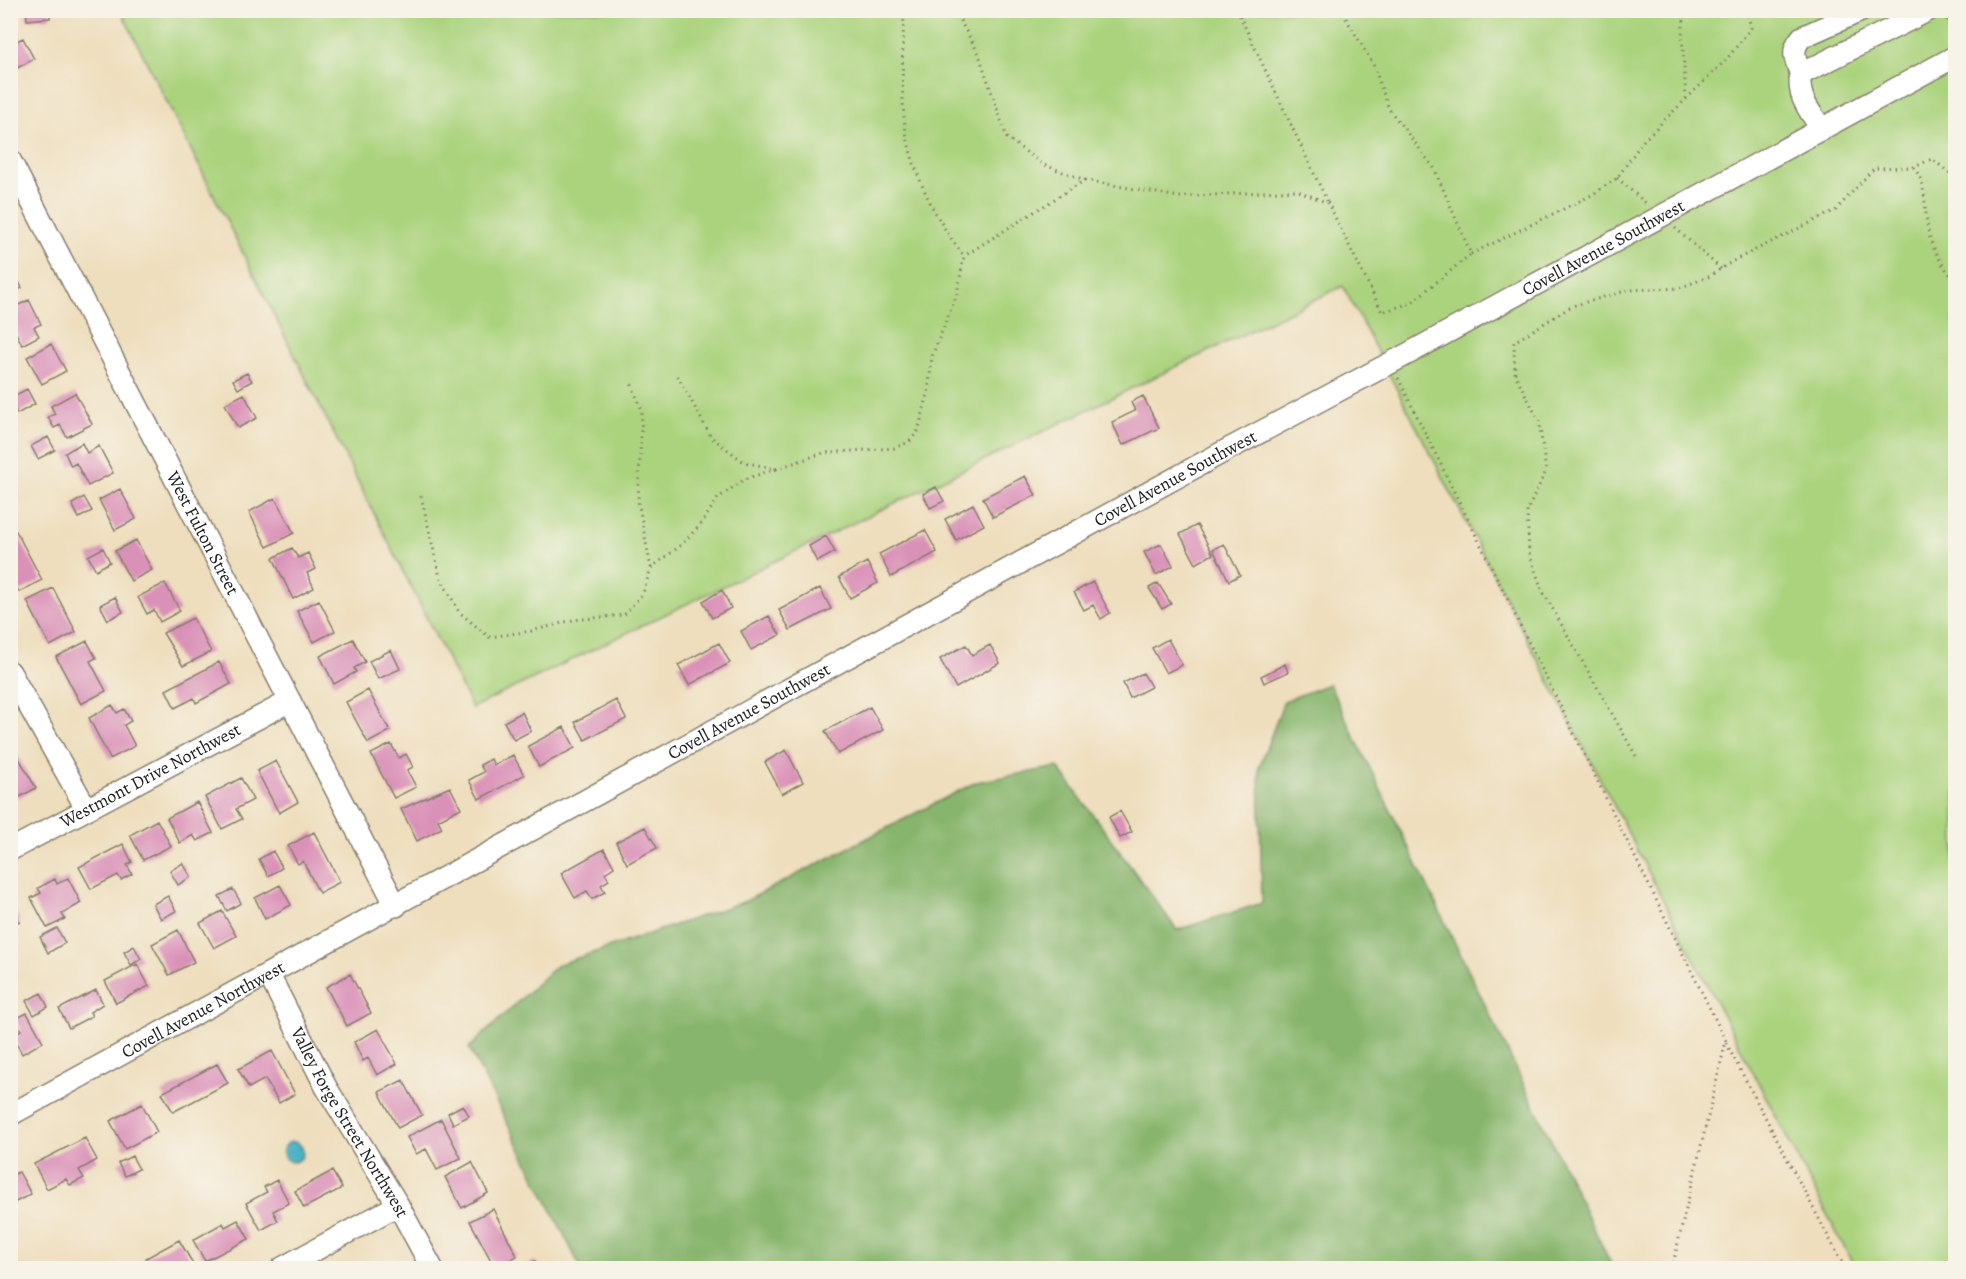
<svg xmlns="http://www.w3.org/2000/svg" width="1966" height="1279" viewBox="0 0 1966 1279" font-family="Alegreya,serif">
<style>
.green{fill:#abd37e;stroke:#64784d;stroke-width:1.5}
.forest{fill:#88b56d;stroke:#526844;stroke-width:1.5}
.water{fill:#46b0c5;stroke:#316670;stroke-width:1.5}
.building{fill:#da91b8}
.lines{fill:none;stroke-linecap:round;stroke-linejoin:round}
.minor-casing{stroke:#857d6c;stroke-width:24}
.path{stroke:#857d6c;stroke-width:3;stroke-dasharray:1.5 4.5;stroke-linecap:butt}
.minor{stroke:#fff;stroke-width:21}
.labels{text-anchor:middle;stroke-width:5;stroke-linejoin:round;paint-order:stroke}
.street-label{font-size:18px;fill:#1c1c1c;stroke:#f7f3e8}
</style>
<rect width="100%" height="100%" fill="#f7f3e8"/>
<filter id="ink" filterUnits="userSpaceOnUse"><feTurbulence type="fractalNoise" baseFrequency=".0167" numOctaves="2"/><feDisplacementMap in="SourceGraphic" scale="12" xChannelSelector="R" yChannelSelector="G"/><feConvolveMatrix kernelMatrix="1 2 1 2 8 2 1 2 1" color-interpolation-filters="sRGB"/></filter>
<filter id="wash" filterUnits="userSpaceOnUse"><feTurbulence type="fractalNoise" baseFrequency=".008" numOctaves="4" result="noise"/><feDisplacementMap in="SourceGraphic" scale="24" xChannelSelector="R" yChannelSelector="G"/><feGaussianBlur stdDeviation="1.35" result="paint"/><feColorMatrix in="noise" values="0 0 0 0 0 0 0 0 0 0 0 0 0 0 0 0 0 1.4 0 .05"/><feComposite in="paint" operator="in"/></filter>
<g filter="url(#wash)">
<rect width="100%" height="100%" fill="#eedebd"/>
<path class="green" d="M121,11h1834v1257h-100l-512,-982 -871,422z"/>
<path class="forest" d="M1329,684l284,584h-1032l-112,-220 88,-83 189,-64 230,-119 82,-15 119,163 85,-27 -3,-135 25,-67z"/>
<path class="water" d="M283 1152a10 10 0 1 1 20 0a10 10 0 1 1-20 0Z"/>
<g id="blocks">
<path class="building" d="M26,10h24v8l-23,2z
M23,38l11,21 -24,13v-28z
M10,266l12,22 -12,6z
M29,300l12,24 -7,3 5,9 -17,9 -7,-14 -5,2v-24z
M51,344l15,27 -24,13 -15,-27z
M247,373l5,8 -14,8 -5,-9z
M27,389l8,15 -18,10 -7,-16z
M75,393l17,31 -25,13 -7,-12 -6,3 -6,-11 7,-3 -4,-8z
M244,394l13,24 -19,10 -13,-24z
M1143,396l16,32 -36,17 -11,-23 23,-11 -4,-9z
M48,437l7,13 -17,9 -7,-13z
M82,443l5,10 12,-7 14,27 -25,13 -12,-23 -5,3 -6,-13z
M1025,476l11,19 -43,22 -10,-19z
M936,487l8,14 -14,7 -7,-14z
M120,489l16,30 -21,11 -16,-30z
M84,497l8,14 -13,7 -7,-14z
M275,498l19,35 -27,14 -18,-35z
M973,504l11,21 -28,15 -11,-21z
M1197,525l16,29 -17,10 -16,-30z
M925,530l12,22 -46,25 -12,-23z
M16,531l26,49 -23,12 -9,-16v-43z
M826,536l9,16 -18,10 -8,-16z
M136,540l16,30 -21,11 -16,-30z
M1161,544l12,22 -17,9 -12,-23z
M1224,544l16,31 -11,6 -16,-32z
M103,548l7,14 -14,8 -8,-14z
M292,548l6,10 10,-5 8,16 -9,4 7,15 -21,11 -20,-41z
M867,562l11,21 -28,15 -11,-21z
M1093,582l17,31 -9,6 -8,-14 -9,5 -10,-18z
M165,583l15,28 -20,11 -6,-12 -7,4 -9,-17z
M1158,583l13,21 -9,5 -13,-21z
M53,588l23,44 -26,14 -23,-45z
M820,588l11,21 -41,21 -11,-20z
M722,590l9,18 -19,10 -9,-17z
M115,597l8,15 -15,8 -8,-15z
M319,600l16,31 -21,11 -17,-31z
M769,616l11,19 -29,15 -10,-19z
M193,618l18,34 -28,14 -20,-33z
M353,639l12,23 -11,6 2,4 -22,12 -14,-28z
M1168,639l14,26 -16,8 -14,-25z
M87,641l9,17 -6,3 16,30 -25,13 -25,-47z
M719,643l11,20 -41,22 -11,-20z
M966,645l6,10 18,-10 10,18 -44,25 -16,-29z
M391,650l9,19 -22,10 -9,-18z
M219,662l12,22 -35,19 -2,-5 -19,10 -9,-18z
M1285,664l3,8 -24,11 -3,-7z
M1143,673l8,14 -21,11 -7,-15z
M368,690l22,41 -22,12 -22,-41z
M616,700l10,19 -41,21 -10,-18z
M112,705l5,8 7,-4 7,12 -7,4 11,21 -25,13 -21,-41z
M870,707l13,23 -45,24 -13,-23z
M522,712l9,19 -17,9 -10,-18z
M564,727l11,21 -36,19 -11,-21z
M10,743l26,45 -18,10 -3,-5 -5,2z
M391,744l8,14 7,-4 7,13 -6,3 9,17 -22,11 -23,-44z
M786,750l17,32 -21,12 -17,-32z
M513,755l11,20 -45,24 -10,-19 15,-8 -4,-7 11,-6 3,6z
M276,761l22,41 -19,11 -22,-42z
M241,778l12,22 -17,9 6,10 -20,10 -17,-32z
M450,787l11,21 -23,12 4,8 -25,13 -16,-32z
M197,802l16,31 -16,8 -4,-6 -13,8 -13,-25z
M1120,811l12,21 -12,6 -11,-21z
M157,820l14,26 -28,14 -13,-25z
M645,827l12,21 -30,16 -11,-22z
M314,832l26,50 -21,11 -16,-32 -5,3 -10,-18z
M123,844l9,18 -5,3 5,9 -11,6 -3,-5 -27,14 -12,-22z
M604,849l10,18 -9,6 4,7 -8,5 4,7 -13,7 -5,-8 -12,7 -14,-25z
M273,851l9,17 -14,8 -9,-17z
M183,863l8,14 -13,8 -8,-14z
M68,878l13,25 -19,11 3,5 -18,9 -16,-30 10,-5 -3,-5 17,-9 2,5z
M280,885l11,20 -26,14 -10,-21z
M233,889l8,14 -14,8 -8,-15z
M168,896l8,15 -15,8 -8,-15z
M10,904l10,17 -10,5z
M222,911l14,25 -22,12 -14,-25z
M57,928l8,15 -17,10 -8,-16z
M178,930l16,32 -25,13 -17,-31z
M134,946l7,13 -10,6 -7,-13z
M137,964l12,22 -33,17 -11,-22z
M350,974l21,39 -24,13 -21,-39z
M96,990l7,14 -13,8 2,4 -23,12 -10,-19z
M41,993l7,14 -14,8 -8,-14z
M27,1013l16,29 -21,12 -10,-19 9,-5 -6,-11z
M378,1029l19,35 -20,11 -9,-17 -5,3 -9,-19z
M272,1051l23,43 -16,9 -14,-24 -16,9 -11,-19z
M217,1064l11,19 -55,29 -11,-19z
M403,1080l19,35 -24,13 -19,-36z
M142,1104l15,28 -32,17 -15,-28z
M463,1105l6,11 -16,8 -5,-11z
M441,1119l20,39 -24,12 -11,-21 -10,5 -9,-17z
M85,1138l12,22 -18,10 5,8 -14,7 -4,-6 -19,10 -13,-25z
M132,1156l7,13 -14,7 -7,-13z
M472,1162l16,31 -26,15 -17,-31z
M332,1171l10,17 -38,20 -9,-17z
M19,1172l12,22 -21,11v-29z
M277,1180l12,23 -16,8 5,10 -17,9 -15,-27 21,-11 -3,-5z
M493,1209l24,47 -22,12 -25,-47z
M238,1220l11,19 -44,22 -12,-21 30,-17 2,4z
M179,1240l16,27 -43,1 -6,-10z
M535,1261l4,7h-17z"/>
</g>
</g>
<g filter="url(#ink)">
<use href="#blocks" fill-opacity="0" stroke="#857d6c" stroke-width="1.5"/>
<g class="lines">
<g class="minor-casing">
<g id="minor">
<path d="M1953,10l3,3"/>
<path d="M1801,74c-6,-14 -11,-24 1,-37l61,-27"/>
<path d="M1821,128c-11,-17 -25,-32 -20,-54l128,-64"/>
<path id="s1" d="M10,160l386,746"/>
<path d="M10,672l76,136"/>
<path id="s2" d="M10,850l280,-149"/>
<path id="s3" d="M269,975l57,112 72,118 34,63"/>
<path id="s4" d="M10,1115l1213,-663 190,-101 543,-295"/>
<path d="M282,1268l116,-63"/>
</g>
</g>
<path class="path" d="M954,10l24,42 29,86 37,27 41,15 -121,76
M1237,10l90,191
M1686,99l40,-39 25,-32 -4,-18
M1914,167c12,18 10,34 13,55 2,24 14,42 29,60
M1617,178l31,27
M1085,180l94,17 117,-7 32,13 54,109 29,-9 60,-49 -37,-86 -45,-59 -16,-45 -32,-54
M1675,228l46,41
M1471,254l121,-59 25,-17 26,-37 43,-42 -4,-64 3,-25
M1398,378l328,663 -54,227
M776,469l47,-16 71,-5 15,-6 9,-11 10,-37 4,-38 25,-62 7,-38c-30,-38 -55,-89 -60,-139 -3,-35 -1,-71 0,-107
M421,496l19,81 19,35 30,25 43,-6 41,-11 51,-5 19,-22 8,-25 -13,-67 4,-91 -11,-27
M651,568l29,-22 21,-22 17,-26 27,-19 31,-10 -32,-7 -33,-25 -35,-64
M1636,756l-94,-166 -13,-37 -2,-42 19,-40 -7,-50 -24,-47 -1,-32 58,-36 57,-16 50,-2 29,-11 25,-16 103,-51 38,-42 40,-1 18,-8 24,19
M1726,1043l119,225"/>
<use href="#minor" class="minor"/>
</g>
</g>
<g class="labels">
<g class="street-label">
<text dy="6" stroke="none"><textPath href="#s4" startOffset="1814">Covell Avenue Southwest</textPath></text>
<text dy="6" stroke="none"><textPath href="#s4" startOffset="1328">Covell Avenue Southwest</textPath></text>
<text dy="6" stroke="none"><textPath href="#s1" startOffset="420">West Fulton Street</textPath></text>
<text dy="6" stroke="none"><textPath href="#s4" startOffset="842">Covell Avenue Southwest</textPath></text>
<text dy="6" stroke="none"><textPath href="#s2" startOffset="159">Westmont Drive Northwest</textPath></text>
<text dy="6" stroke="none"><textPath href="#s4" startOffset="220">Covell Avenue Northwest</textPath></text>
<text dy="6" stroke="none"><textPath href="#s3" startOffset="168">Valley Forge Street Northwest</textPath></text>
</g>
</g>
<rect width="1966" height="1279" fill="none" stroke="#f7f3e8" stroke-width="36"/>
</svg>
